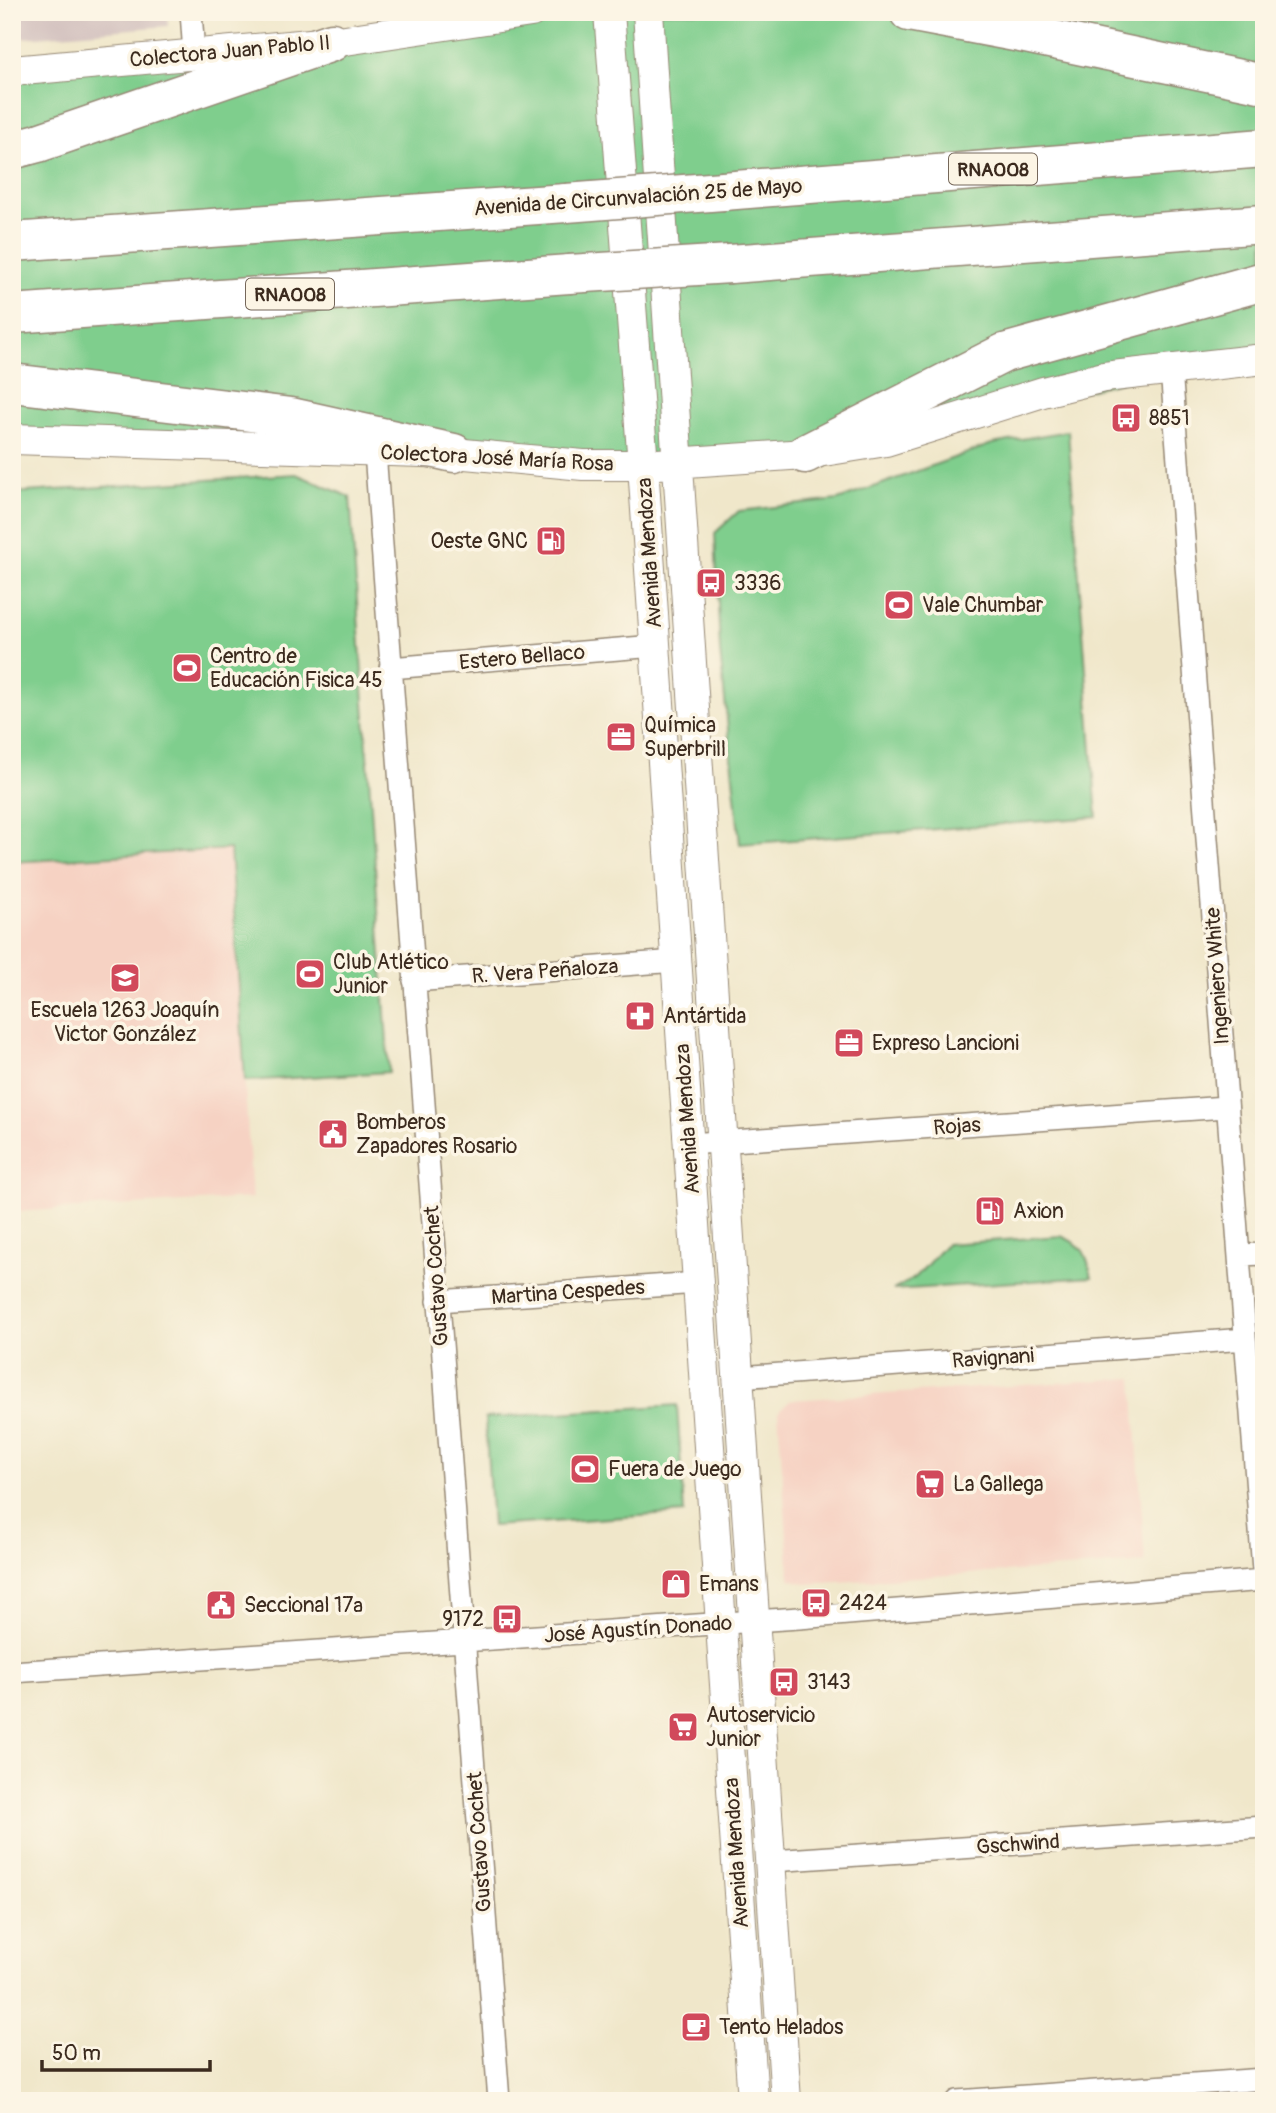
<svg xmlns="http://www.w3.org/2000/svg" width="1276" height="2113" viewBox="0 0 1276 2113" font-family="Pangolin,sans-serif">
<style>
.built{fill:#f6d2c3}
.industrial{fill:#d1bfbd}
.green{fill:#7fce8d;stroke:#5d7c56;stroke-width:2}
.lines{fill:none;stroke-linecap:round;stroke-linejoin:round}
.street-casing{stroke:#968874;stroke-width:24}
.secondary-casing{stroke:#968874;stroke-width:32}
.highway-casing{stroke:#968874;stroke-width:41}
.street{stroke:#fff;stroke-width:21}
.secondary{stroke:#fff;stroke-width:30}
.highway{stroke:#fff;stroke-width:38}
.highway-bridge-casing{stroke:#968874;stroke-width:41;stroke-linecap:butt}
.highway-bridge{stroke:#fff;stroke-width:38}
.labels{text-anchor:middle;stroke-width:7;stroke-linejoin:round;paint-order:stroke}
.shield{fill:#fcf5e5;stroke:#75675a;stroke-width:2}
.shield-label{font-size:19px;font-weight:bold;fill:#3b2a1e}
.street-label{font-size:21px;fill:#3b2a1e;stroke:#fcf5e5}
.poi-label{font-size:21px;fill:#3b2a1e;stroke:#fcf5e5;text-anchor:start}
</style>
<rect width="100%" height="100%" fill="#fcf5e5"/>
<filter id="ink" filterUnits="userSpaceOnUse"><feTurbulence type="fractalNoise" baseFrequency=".0143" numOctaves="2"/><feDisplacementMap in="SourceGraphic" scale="14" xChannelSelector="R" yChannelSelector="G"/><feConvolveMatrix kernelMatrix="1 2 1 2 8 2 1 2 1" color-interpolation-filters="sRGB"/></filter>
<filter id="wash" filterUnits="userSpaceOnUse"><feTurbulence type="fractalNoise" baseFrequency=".00686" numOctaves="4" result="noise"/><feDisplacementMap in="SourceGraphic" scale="28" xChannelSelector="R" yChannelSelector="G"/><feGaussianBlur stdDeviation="1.57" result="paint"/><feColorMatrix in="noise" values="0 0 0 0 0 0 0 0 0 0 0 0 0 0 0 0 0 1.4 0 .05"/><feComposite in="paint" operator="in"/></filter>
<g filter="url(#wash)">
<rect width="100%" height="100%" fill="#f0e7ca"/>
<path class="built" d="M230,849l22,349 -240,14v-350z
M1133,1378l12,185 -340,21 -15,-5 -12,-167 13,-12z"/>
<path class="industrial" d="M12,12h155l1,14 -156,13z"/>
<path class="green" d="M531,12h733v347l-93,10 -285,72 -243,24 -631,-26v-368z
M1068,431l29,386 -357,27 -20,-192 -5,-119 24,-22 99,-11 154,-56z
M296,474l54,23 39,575 -144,9 -15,-232 -218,13v-369z
M1061,1236c23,10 25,16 31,41l-199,13 23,-13 30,-33z
M677,1405l7,108 -192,13 -7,-108z"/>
</g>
<g filter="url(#ink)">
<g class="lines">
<g class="street-casing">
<path id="street" d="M191,12l3,42
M1171,369l93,1214
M375,452l124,1649
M390,668l265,-22
M414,981l262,-20
M689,1144l537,-37
M1240,1255l24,-1
M438,1301l260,-18
M740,1377l505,-38
M12,1672l787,-54 465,-38
M772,1861l492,-34
M957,2101l307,-22"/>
</g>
<g class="secondary-casing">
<path id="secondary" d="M609,12l34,453 110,1636
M648,12l138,2089
M12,71l320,-29 199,-30
M12,439l442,14 129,12h60l162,-11 81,-13 157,-49 61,-15 160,-18"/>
</g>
<g class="highway-casing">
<path id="highway" d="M909,12l117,22 238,50
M12,150l26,-7 294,-101
M723,191l541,-43
M12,242l554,-39
M730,264l534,-40
M12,314l557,-40
M12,383l279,34 163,36
M805,454l199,-101 260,-72"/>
</g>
<use href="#street" class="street"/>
<use href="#secondary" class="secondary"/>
<use href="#highway" class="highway"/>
<g class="highway-bridge-casing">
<path id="highway-bridge" d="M566,203l157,-12
M569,274l161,-10"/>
</g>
<use href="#highway-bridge" class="highway-bridge"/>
</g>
</g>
<defs>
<g id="bus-square" transform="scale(1.575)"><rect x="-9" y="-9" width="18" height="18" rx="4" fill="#d1495b" stroke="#fcf5e5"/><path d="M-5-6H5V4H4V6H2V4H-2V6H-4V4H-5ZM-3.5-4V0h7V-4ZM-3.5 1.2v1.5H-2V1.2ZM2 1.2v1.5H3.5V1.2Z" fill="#fff"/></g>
<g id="fuel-square" transform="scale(1.575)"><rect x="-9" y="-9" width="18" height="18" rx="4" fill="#d1495b" stroke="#fcf5e5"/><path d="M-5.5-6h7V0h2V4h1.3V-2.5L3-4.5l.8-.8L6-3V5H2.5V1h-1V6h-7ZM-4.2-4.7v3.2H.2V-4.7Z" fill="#fff"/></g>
<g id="stadium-square" transform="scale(1.575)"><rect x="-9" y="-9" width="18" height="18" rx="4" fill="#d1495b" stroke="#fcf5e5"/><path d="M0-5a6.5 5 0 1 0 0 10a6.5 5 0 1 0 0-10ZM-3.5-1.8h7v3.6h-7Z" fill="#fff"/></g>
<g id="office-square" transform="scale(1.575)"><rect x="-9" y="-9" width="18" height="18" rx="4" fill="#d1495b" stroke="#fcf5e5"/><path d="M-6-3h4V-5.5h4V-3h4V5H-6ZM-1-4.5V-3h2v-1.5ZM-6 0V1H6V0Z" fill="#fff"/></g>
<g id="school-square" transform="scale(1.575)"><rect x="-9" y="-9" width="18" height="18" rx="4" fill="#d1495b" stroke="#fcf5e5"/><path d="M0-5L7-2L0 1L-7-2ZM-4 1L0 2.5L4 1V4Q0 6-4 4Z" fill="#fff"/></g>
<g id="pharmacy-square" transform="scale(1.575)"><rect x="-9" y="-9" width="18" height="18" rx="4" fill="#d1495b" stroke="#fcf5e5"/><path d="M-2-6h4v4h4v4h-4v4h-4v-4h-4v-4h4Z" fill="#fff"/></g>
<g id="civic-square" transform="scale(1.575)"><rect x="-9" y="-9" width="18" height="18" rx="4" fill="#d1495b" stroke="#fcf5e5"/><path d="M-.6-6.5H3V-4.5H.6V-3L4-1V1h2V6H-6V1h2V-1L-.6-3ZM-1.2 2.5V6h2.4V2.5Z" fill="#fff"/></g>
<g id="supermarket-square" transform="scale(1.575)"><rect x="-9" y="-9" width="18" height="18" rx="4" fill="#d1495b" stroke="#fcf5e5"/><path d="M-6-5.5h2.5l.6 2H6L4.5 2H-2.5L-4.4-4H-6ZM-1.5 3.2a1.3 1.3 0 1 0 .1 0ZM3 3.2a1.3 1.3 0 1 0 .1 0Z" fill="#fff"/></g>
<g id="shop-square" transform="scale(1.575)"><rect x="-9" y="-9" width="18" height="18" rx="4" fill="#d1495b" stroke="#fcf5e5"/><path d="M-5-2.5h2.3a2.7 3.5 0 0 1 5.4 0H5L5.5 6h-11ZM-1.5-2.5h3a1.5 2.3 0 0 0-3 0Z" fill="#fff"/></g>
<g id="cafe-square" transform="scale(1.575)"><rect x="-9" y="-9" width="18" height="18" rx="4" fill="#d1495b" stroke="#fcf5e5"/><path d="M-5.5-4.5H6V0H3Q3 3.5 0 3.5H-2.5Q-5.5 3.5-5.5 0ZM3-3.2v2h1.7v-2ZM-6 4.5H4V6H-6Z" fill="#fff"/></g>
</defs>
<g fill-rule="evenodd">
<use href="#bus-square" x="1126" y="418"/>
<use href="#fuel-square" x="551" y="541"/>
<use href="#bus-square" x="711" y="583"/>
<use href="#stadium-square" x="899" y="605"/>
<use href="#stadium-square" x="187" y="668"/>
<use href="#office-square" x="621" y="737"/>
<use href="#stadium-square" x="310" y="974"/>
<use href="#school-square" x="125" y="978"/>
<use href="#pharmacy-square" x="640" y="1016"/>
<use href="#office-square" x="849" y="1043"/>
<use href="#civic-square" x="333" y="1134"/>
<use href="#fuel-square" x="990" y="1211"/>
<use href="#stadium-square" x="585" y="1469"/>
<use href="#supermarket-square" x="930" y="1484"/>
<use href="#shop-square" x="676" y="1584"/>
<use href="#bus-square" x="816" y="1603"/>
<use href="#civic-square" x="221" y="1605"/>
<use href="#bus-square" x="507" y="1619"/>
<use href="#bus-square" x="784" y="1682"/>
<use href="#supermarket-square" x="683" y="1727"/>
<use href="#cafe-square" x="696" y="2027"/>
</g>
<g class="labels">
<g class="shield">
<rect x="949" y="153.5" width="88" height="31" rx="5"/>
<rect x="246" y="278.5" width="88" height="31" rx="5"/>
</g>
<g class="shield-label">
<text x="993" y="176">RNA008</text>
<text x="290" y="301">RNA008</text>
</g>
<g class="street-label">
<text transform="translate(230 51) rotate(-5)" y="7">Colectora Juan Pablo II</text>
<text transform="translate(638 197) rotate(-4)" y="7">Avenida de Circunvalación 25 de Mayo</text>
<text transform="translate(497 458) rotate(3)" y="7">Colectora José María Rosa</text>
<text transform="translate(649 553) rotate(-94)" y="7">Avenida Mendoza</text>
<text transform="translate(522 657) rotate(-5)" y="7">Estero Bellaco</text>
<text transform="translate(545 971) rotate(-4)" y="7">R. Vera Peñaloza</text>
<text transform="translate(1217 976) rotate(-94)" y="7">Ingeniero White</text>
<text transform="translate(687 1119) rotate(-94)" y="7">Avenida Mendoza</text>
<text transform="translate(957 1126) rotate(-4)" y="7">Rojas</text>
<text transform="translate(436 1276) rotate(-94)" y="7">Gustavo Cochet</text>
<text transform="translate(568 1292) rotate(-4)" y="7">Martina Cespedes</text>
<text transform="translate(993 1358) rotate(-4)" y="7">Ravignani</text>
<text transform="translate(638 1629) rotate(-4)" y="7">José Agustín Donado</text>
<text transform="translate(479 1842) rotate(-94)" y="7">Gustavo Cochet</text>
<text transform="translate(1018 1844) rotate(-4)" y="7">Gschwind</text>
<text transform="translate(736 1853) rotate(-94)" y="7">Avenida Mendoza</text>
</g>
<g class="poi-label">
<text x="1149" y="425">8851</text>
<text x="528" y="548" text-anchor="end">Oeste GNC</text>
<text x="734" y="590">3336</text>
<text x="922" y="612">Vale Chumbar</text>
<text x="210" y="663">Centro de<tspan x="210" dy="24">Educación Fisica 45</tspan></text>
<text x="644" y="732">Química<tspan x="644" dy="24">Superbrill</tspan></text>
<text x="333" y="969">Club Atlético<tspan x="333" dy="24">Junior</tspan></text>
<text x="125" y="1017" text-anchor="middle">Escuela 1263 Joaquín<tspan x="125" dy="24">Victor González</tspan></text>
<text x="663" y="1023">Antártida</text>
<text x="872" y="1050">Expreso Lancioni</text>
<text x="356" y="1129">Bomberos<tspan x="356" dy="24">Zapadores Rosario</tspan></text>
<text x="1013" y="1218">Axion</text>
<text x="608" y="1476">Fuera de Juego</text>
<text x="953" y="1491">La Gallega</text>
<text x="699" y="1591">Emans</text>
<text x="839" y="1610">2424</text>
<text x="244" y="1612">Seccional 17ª</text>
<text x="484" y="1626" text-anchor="end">9172</text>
<text x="807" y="1689">3143</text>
<text x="706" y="1722">Autoservicio<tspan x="706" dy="24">Junior</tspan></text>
<text x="719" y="2034">Tento Helados</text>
</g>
</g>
<rect width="1276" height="2113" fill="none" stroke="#fcf5e5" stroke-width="42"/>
<path d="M42 2060v10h168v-10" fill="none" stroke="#3b2a1e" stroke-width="3.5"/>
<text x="52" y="2060" font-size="21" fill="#3b2a1e" stroke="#fcf5e5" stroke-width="5" paint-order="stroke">50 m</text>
</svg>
